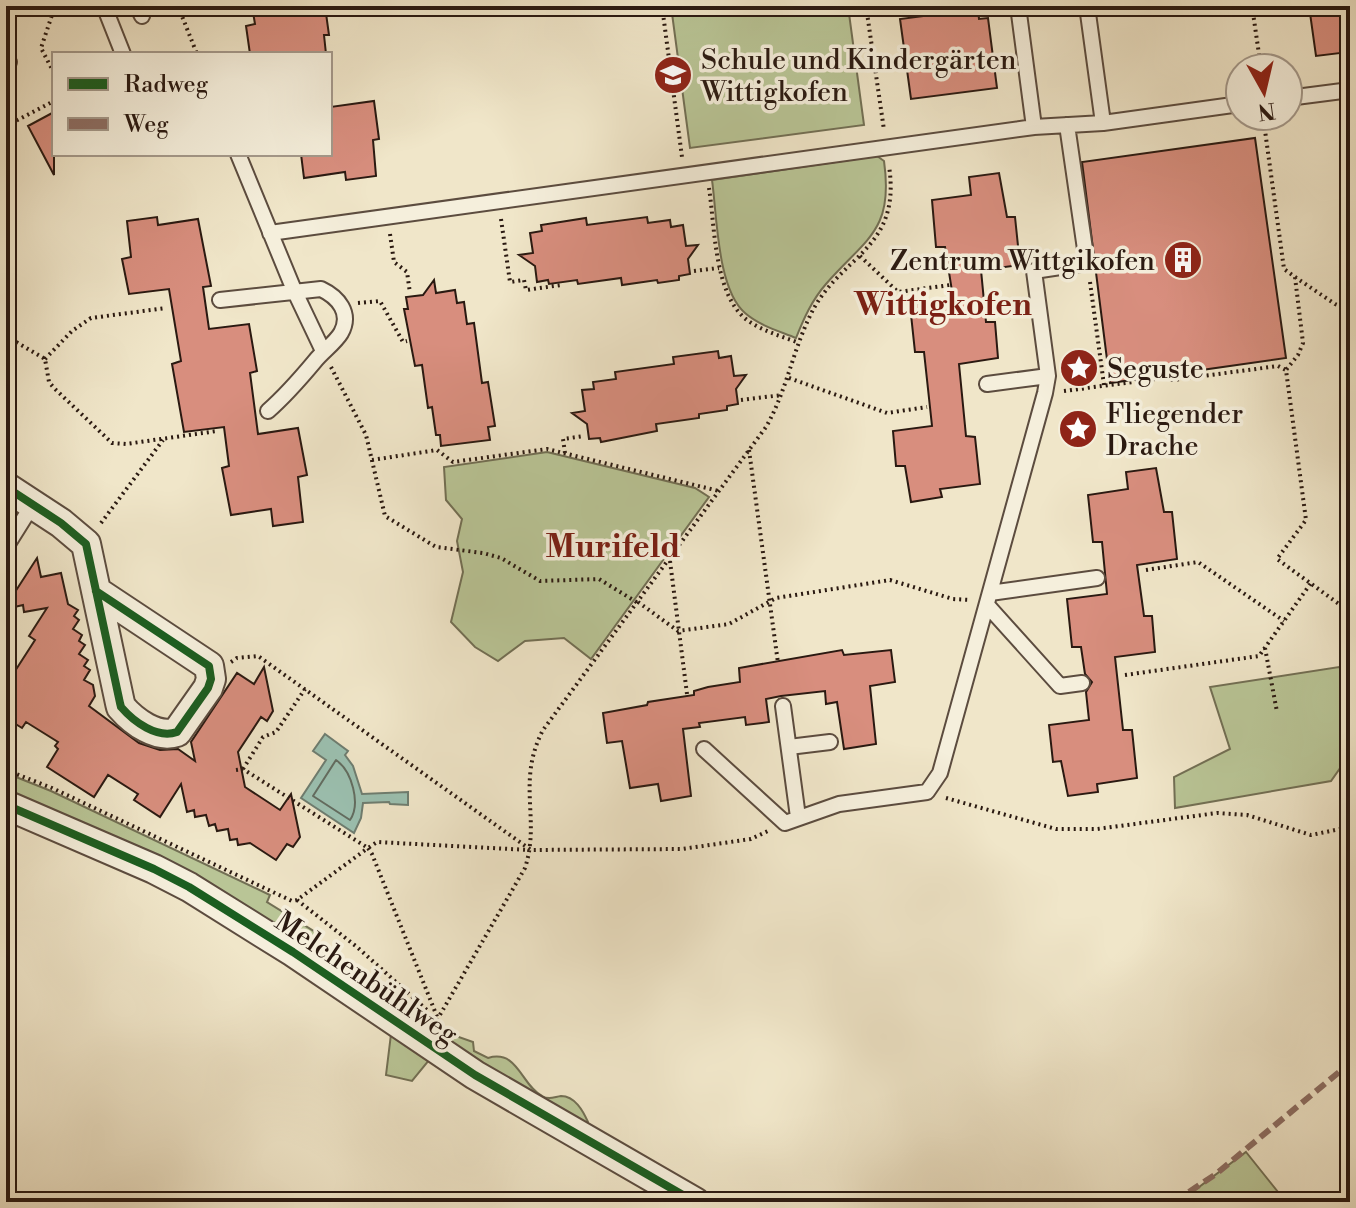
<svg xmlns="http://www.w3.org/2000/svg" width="1356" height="1208" viewBox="0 0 1356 1208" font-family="'Libre Bodoni',serif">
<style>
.green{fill:#b9c596;stroke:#726f54;stroke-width:2}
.water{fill:#9bc0b0;stroke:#6e7d70;stroke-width:2}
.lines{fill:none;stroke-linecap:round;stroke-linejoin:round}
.shore{stroke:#626c60;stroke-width:2}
.building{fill:#d88e7e;stroke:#2a1911;stroke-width:2}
.service-casing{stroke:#5c4c3f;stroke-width:18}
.minor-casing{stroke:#5c4c3f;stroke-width:32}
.path{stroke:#2a1911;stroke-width:4;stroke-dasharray:2 4;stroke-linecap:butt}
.service{stroke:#f5efdc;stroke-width:14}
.minor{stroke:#f5efdc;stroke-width:28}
.quiet{stroke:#8d6e63;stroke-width:6;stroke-dasharray:12 6;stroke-linecap:butt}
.cycleway-casing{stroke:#f5efdc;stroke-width:13}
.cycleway{stroke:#1b5e20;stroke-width:8}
.labels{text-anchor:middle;stroke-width:7;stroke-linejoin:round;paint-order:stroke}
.poi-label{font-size:28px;fill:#2a1911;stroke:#f5efdc;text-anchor:start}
.street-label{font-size:28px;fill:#2a1911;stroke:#f5efdc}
.quarter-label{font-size:32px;font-weight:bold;fill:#7a1f14;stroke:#f5efdc}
</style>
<rect width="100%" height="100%" fill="#f0e6c9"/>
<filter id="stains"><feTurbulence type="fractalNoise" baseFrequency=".0025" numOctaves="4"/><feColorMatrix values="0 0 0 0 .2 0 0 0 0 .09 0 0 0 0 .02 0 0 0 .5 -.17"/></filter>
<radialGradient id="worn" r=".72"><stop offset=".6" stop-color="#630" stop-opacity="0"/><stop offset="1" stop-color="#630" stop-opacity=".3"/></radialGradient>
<path class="green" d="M671,6h177l16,119 -174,23z
M877,156l7,5c10,70 -18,77 -58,123 -14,16 -22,34 -30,54 -17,-7 -36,-12 -51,-25 -28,-24 -28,-98 -33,-133z
M547,452l148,36 14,9 -118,162 -27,-21 -39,3 -27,20 -23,-14 -24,-25 12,-50 -6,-31 5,-22 -16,-19 -2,-33z
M1339,667l11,15v72l-19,27 -156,27 -1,-31 56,-28 -20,-62z
M6,773l45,18 219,104 -3,7 53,33 -4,9 117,78 3,7 37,13 1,9 14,7c30,-9 33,27 54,38 7,4 12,1 19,0 14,0 22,15 27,26l-5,13 -145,-86 -26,32 -26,-6 6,-49 -97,-76 -289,-147z
M1246,1152l40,50h-107z"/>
<path class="water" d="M325,734l23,17 -3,4 8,11 9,28 46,-2v13l-18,-1 -1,-2 -26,1 -2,15 -7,15 -53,-35 25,-38 -13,-9z"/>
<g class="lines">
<path class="shore" d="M336,760c16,11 25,44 14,60l-37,-24z"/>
</g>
<path class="building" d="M252,6h73l4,29h-5l2,19h-76l-4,-28 9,-2z
M1309,6h33l7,46 -33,4z
M978,9l1,10 9,-1 9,70 -86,11 -11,-80z
M374,101l5,38 -6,1 3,36 -30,4 -1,-8 -41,6 -3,-24h29v-47z
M54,112v63l-26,-49z
M1255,138l31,220 -176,25 -28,-221z
M999,173l8,44h8l5,48 -39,5 5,52h9l3,36 -39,6 7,72 9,1 5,47 -40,5 2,8 -31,5 -6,-36h-9l-3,-35 39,-5 -8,-74h-9l-5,-47 40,-6 -1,-7 3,-1 -7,-44h-9l-4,-47 39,-5 -2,-18z
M157,217l1,8 40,-6 13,67 -8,1 6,42 40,-5 8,47 -7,2 8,61 40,-6 9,47 -9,2 5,45 -30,4 -2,-17 -40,6 -9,-47 7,-2 -5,-39 -40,5 -12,-68 9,-3 -12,-72 -40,5 -7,-35 9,-2 -4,-36z
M647,217l1,6 22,-3 1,7 12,-2 3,21 12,-1 -10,14 2,15 -11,2v4l-21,3 -1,-3 -35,5 -1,-7 -43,6 -1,-4 -28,4 -1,-4 -11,2 -2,-16 -16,-11 14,-2 -3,-20 12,-2 -1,-6 45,-7 1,7z
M434,280l2,13 19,-3 2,13 7,-1 3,22 7,-1 8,60 6,-1 7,44 -7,1 2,13 -49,6 -1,-11h-4l-4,-28 -4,1 -6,-43 -7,1 -11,-57h4l-2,-12 17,-2z
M718,351l1,7 12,-2 3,20 12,-1 -10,14 2,15 -11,2v4l-28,4v4l-43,6 1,7 -56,11 -1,-4 -11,1 -2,-15 -15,-11 13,-2 -3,-21 12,-1 -1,-7 23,-3 -1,-7 59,-8 -1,-7z
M1156,468l8,44h8l5,47 -40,6 7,51h8l3,36 -40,5 8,73h9l5,48 -40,6 1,8 -30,4 -7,-35 -8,1 -4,-37 40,-5 -3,-28 6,-10 -7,-8 -4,-27h-9l-5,-48 40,-5 -5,-52h-9l-5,-47 40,-6 -2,-17z
M37,558l4,19 20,-4 7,31 10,6 -4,6 5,4 -6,9 9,6 -3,6 6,4 -6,9 9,6 -4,6 6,4 -6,10 9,5 2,11 -6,10 50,37 21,7 18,-1 17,12 -4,-19 46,-69 17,11 10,-17 9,44 -6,10 -6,-4 -23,35 7,35 35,23 11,-16 9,43 -7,10 -6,-3 -11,16 -26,-17 -12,2 -1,-6 -7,1 -2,-11 -11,2 -2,-7 -6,2 -3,-11 -11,2 -1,-7 -7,2 -6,-28 -21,33 -26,-17 4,-6 -30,-19 -14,22 -47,-30 11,-18 -3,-3 3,-4 -32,-20 -4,6 -16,-10v-33l29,-45 -6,-4 18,-28 -23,4 -1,-7 -17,4v-3z
M842,650l2,5 47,-5 4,32 -25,4 6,58 -32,5 -7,-47 -11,2 -1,-13 -44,5 -15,3 3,23 -23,3 -1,-8 -46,6 1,4 -17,2 8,67 -30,5 -3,-17 -28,4 -8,-47 -15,2 -4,-30 44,-8 1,-3 46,-7v-4l14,-4 32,-5 -1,-14z"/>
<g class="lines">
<g class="service-casing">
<path id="service" d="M104,6l19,48
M137,6l5,10
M1018,6l16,121
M1087,6l16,117
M6,63l3,-1
M1288,98l62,-8
M238,154l56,136 29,61
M270,233l764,-106 69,-4 137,-19
M220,300l101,-11c17,8 31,24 20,44 -6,10 -19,19 -26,28 -15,18 -30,35 -47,50
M987,384l61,-8
M6,547l27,-43
M990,593l107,-15
M987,605l73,81 22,-3
M783,706l15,111
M789,747l41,-5
M704,749l81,74 54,-19 88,-12 13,-19 105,-380 3,-17 -14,-105 53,-8 -20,-138"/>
</g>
<g class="minor-casing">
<path id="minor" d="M6,487l55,36 25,21 34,159 1,4c13,15 36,32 56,25l31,-44 3,-9 -2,-13 -113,-75
M6,805l148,64 35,18 104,65 182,123 220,127"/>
</g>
<path class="path" d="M178,6l19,48
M662,6l20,151
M866,6l18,124
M1252,6l9,62
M54,73l-13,-25 14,-42
M1263,116l21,153 11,8 8,66 -5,12 -12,15 20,150 -29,39 73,53
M6,126l48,-25
M709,188c6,39 5,107 38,132 15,11 34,16 52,23
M501,219l9,63 14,-2 2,10 35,-5
M390,234l4,28 13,10 3,21
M860,256l38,36 52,-7
M694,271l25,-3
M1295,277l40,27 15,6
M1090,282l14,103
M358,303l22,-2 23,41 4,-1
M6,336l39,23 4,23 5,6 58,55 14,1 91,-13
M45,359l27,-28 19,-13 75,-10
M331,367l35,68 19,81 51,31 47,6 18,5 39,23 59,-2 39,24
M789,378l98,35 40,-6
M1064,391l99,-13 10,2 105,-14 8,4
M741,400l41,-5
M749,450l29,213
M565,453l-2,-14 21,-3
M372,460l65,-10 16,12 94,-13 172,42
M101,523l62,-83
M670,561l17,133
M1146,570l52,-8 86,59
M638,602l40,29 51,-7 47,-26 114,-18 63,19 17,1
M1265,648l12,64
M231,662l6,-4 21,-2 273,194 151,-1 69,-10 17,-8
M1125,675l134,-19 52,-73
M243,769l20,-32 13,-5 29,-43
M6,770l46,18 240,113 5,-1 71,-52 4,6 66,165
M236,770l7,-1 125,79 9,-6 152,8
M946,798l110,31h41l120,-16 30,2 64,20 39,-8
M297,900l60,47 70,63
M437,1020l88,-152c16,-49 -9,-86 18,-138l223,-303c20,-35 26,-73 43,-109 28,-63 93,-66 80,-152"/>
<use href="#service" class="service"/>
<use href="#minor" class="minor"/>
<path class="quiet" d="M1174,1202l42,-28 134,-111"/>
<g class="cycleway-casing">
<path id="cycleway" d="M6,487l55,36 25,21 34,159 1,4c13,15 36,32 56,25l31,-44 3,-9 -2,-13 -113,-75
M6,805l148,64 35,18 104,65 182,123 220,127"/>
</g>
<use href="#cycleway" class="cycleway"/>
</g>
<defs>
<g id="school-disc" transform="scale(2)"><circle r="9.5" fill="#8f2418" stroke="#f5efdc"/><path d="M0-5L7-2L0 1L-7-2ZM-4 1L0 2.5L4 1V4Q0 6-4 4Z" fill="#fff"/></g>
<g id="building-disc" transform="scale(2)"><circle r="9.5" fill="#8f2418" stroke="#f5efdc"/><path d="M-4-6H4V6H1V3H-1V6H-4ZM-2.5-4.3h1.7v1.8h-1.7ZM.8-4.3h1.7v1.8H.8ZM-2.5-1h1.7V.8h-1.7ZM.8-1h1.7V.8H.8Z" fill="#fff"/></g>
<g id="sight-disc" transform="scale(2)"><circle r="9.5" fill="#8f2418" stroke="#f5efdc"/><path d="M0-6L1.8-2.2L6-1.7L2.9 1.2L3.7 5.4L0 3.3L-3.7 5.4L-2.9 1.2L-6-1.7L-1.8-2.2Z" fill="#fff"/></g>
</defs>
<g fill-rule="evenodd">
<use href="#school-disc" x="673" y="75"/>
<use href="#building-disc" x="1183" y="260"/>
<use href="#sight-disc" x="1079" y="368"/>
<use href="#sight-disc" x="1078" y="429"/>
</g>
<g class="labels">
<g class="poi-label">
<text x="701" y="69">Schule und Kindergärten<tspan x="701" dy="32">Wittigkofen</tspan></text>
<text x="1155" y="270" text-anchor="end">Zentrum Wittgikofen</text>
<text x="1107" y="378">Seguste</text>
<text x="1106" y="423">Fliegender<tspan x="1106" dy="32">Drache</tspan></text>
</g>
<g class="street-label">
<text transform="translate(367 977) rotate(34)" y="10">Melchenbühlweg</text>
</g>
<g class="quarter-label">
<text x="943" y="315">Wittigkofen</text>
<text x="613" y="557">Murifeld</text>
</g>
</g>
<rect width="1356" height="1208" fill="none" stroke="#f0e6c9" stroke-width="32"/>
<rect x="8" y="8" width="1340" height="1192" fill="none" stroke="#2a1911" stroke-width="4"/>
<rect x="16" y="16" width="1324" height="1176" fill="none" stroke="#2a1911" stroke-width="2"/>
<rect x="52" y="52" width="280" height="104" fill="#f5efdc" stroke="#a4998b" stroke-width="2"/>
<rect x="68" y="78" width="40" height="12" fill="#1b5e20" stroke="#a4998b" stroke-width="2"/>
<text x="124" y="92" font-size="24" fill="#2a1911">Radweg</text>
<rect x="68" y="118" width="40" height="12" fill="#8d6e63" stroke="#a4998b" stroke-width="2"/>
<text x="124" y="132" font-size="24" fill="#2a1911">Weg</text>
<g transform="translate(1264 92) rotate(172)"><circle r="38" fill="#f5efdc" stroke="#a4998b" stroke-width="2"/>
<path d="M0-6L14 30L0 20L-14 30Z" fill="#8f2418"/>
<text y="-12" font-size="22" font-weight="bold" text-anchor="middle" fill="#2a1911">N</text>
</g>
<rect width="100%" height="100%" filter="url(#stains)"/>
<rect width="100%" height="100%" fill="url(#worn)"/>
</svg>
